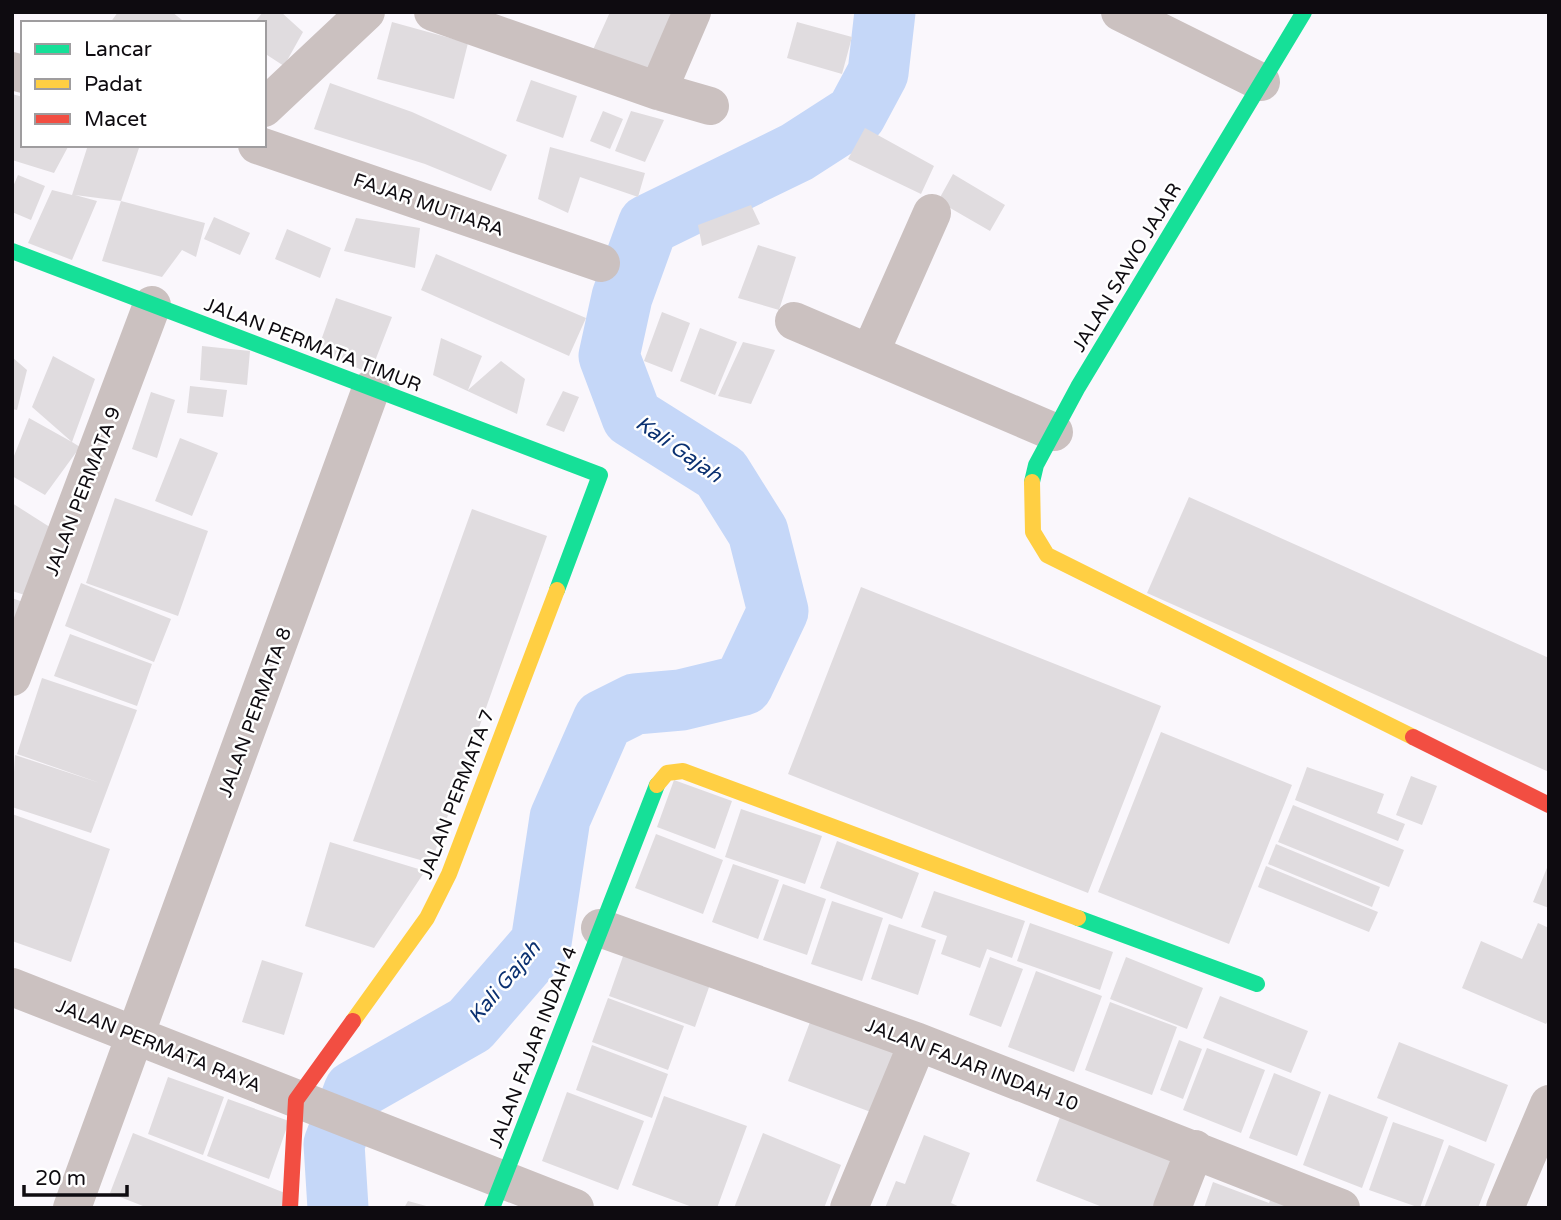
<svg xmlns="http://www.w3.org/2000/svg" width="1561" height="1220" viewBox="0 0 1561 1220" font-family="'Varela Round',sans-serif">
<style>
.lines{fill:none;stroke-linecap:round;stroke-linejoin:round}
.river{stroke:#c5d7f8;stroke-width:61}
.building{fill:#e0dcdf}
.street{stroke:#cbc1c0;stroke-width:38}
.fast{stroke:#16e098;stroke-width:16}
.slow{stroke:#ffcf43;stroke-width:16}
.jam{stroke:#f24e42;stroke-width:16}
.labels{text-anchor:middle;stroke-width:5;stroke-linejoin:round;paint-order:stroke}
.street-label{font-size:19px;fill:#0e0b10;stroke:#fff}
.water-label{font-size:21px;font-style:italic;fill:#0b3171;stroke:#fff}
</style>
<rect width="100%" height="100%" fill="#faf7fc"/>
<g class="lines">
<path class="river" d="M338,1208l-4,-64 20,-53 116,-66 71,-82 19,-125 43,-98 32,-16 46,-4 62,-15 35,-74 -20,-79 -37,-59 -89,-56 -23,-61 13,-59 26,-72 149,-73 59,-38 22,-41 7,-61"/>
</g>
<path class="building" d="M118,12h54l10,8 -2,3h-70z
M263,12h18l22,20 -19,34 -20,-13v-30h-10z
M610,12h70l-25,60 -63,-20z
M392,22l76,21 -14,56 -77,-20z
M797,22l55,15 -10,37 -55,-16z
M531,80l46,16 -14,42 -47,-17z
M330,83l82,29 95,43 -16,36 -66,-27 -111,-35z
M12,94l11,3v48h46l-15,28 -42,-13z
M603,111l20,8 -13,30 -20,-8z
M631,111l33,9 -19,42 -30,-11z
M865,128l69,38 -13,28 -73,-35z
M88,145h52l-19,56 -46,-6 22,6 -25,59 -44,-17 24,-53 20,5z
M550,147l95,26 -7,24 -58,-20 -12,36 -30,-14z
M953,174l52,31 -15,26 -52,-30z
M18,175l27,11 -14,34 -19,-8v-23z
M121,201l84,22 -9,34 -14,-7 -20,27 -60,-16z
M751,205l9,19 -58,22 -4,-21z
M214,217l36,16 -10,22 -36,-16z
M356,218l64,10 -5,40 -71,-17z
M287,229l44,19 -11,30 -45,-19z
M758,245l38,12 -17,53 -41,-12z
M436,254l150,64 -17,38 -148,-66z
M336,298l56,19 -22,57 -52,-25z
M662,312l28,11 -18,49 -28,-11z
M700,328l37,14 -22,53 -35,-14z
M441,338l41,18 -14,34 33,-29 24,18 -8,35 -84,-39z
M743,342l32,8 -24,54 -33,-8z
M202,346l48,5 -3,34 -47,-5z
M53,356l42,23 -23,63 8,5 -35,48 -33,-19v-15l17,-43 43,24 -40,-35z
M12,357l15,13 -10,40 -5,-1z
M190,386l37,4 -4,27 -36,-4z
M563,391l16,6 -15,35 -18,-7z
M151,392l24,8 -18,58 -25,-9z
M180,438l38,15 -26,63 -37,-15z
M1189,497l360,161v114l-402,-179z
M115,498l93,33 -30,85 -92,-33z
M12,503l44,28 -28,65 -16,-5z
M472,509l75,27 -116,327 -78,-22z
M81,583l90,36 -17,43 -89,-36z
M861,587l300,119 -73,187 -300,-119z
M12,598l19,7 -19,36z
M70,634l82,30 -15,42 -83,-30z
M42,678l95,32 -46,123 -79,-26 3,-52 85,28 -83,-29z
M1161,732l131,53 -63,159 -131,-52z
M1307,767l77,27 -7,19 28,11 -7,17 -103,-41z
M1411,776l26,10 -15,39 -26,-10z
M674,780l58,21 -17,48 -58,-22z
M1293,805l111,45 -15,37 -111,-45z
M741,809l81,27 -17,48 -80,-27z
M12,814l98,35 -39,113 -59,-21z
M656,834l67,26 -20,54 -68,-26z
M837,841l82,32 -17,46 -82,-31z
M330,842l95,29 -51,77 -69,-22z
M1276,844l104,43 -8,20 -104,-43z
M1549,863v45l-16,-6z
M733,864l46,16 -21,59 -46,-17z
M1266,866l112,46 -9,20 -111,-45z
M783,884l43,15 -19,56 -44,-15z
M934,891l91,30 -13,37 -25,-9 -7,19 -39,-14 6,-18 -26,-9z
M832,901l51,17 -21,63 -51,-17z
M1030,923l83,29 -13,38 -83,-29z
M1538,923l11,5v90l-3,6 -84,-36 19,-47 41,18z
M889,924l47,16 -18,55 -47,-16z
M628,942l86,31 -19,54 -86,-31z
M990,957l33,12 -22,58 -32,-12z
M1126,957l77,31 -16,41 -77,-30z
M262,960l41,13 -19,62 -42,-13z
M1036,971l66,25 -28,76 -66,-25z
M1220,996l88,35 -17,42 -88,-35z
M608,998l76,28 -16,44 -76,-28z
M1110,1002l67,25 -25,68 -67,-25z
M813,1014l88,33 -25,67 -88,-33z
M1179,1040l23,9 -19,50 -23,-9z
M1399,1042l109,43 -22,57 -109,-44z
M592,1045l76,29 -16,44 -76,-28z
M1207,1048l58,22 -24,63 -58,-23z
M1274,1073l47,19 -24,64 -48,-18z
M168,1077l56,20 -21,58 -55,-21z
M567,1092l77,29 -26,69 -76,-29z
M1329,1094l59,23 -26,71 -59,-23z
M664,1096l83,30 -30,82h-22l-63,-23z
M228,1099l61,22 -20,58 -62,-23z
M1063,1109l116,47 -20,52h-54l-69,-27z
M1393,1122l51,18 -24,68 -51,-18z
M133,1133l152,60v15h-137l-38,-15z
M763,1133l78,32 -17,43h-90z
M924,1135l46,18 -19,50 11,5h-77l11,-27 9,3z
M1449,1145l46,19 -17,44h-54z
M1213,1182l56,21 5,-13 46,18h-116z
M408,1201l22,6v1h-26z"/>
<g class="lines">
<path class="street" d="M433,12l225,79 52,15
M1120,12l141,70
M12,71l11,3
M658,91l34,-79
M264,108l102,-96
M257,145l344,118
M794,321l260,111
M870,353l62,-140
M12,677l140,-372
M600,928l318,114 423,166
M12,987l563,221
M72,1208l299,-819
M849,1208l69,-166
M1172,1208l23,-59
M1505,1208l44,-104"/>
<path class="fast" d="M12,251l588,224 -43,115
M1032,482l4,-17 42,-78 226,-375
M1078,918l179,66
M492,1208l165,-423"/>
<path class="slow" d="M1032,482l1,50 14,23 366,182
M657,785l10,-12 16,-2 395,147
M353,1021l74,-103 22,-44 108,-284"/>
<path class="jam" d="M1413,737l136,68
M290,1208l6,-108 57,-79"/>
</g>
<g class="labels">
<g class="street-label">
<text transform="translate(429 204) rotate(19)" y="7">FAJAR MUTIARA</text>
<text transform="translate(1126 267) rotate(-59)" y="7">JALAN SAWO JAJAR</text>
<text transform="translate(313 344) rotate(21)" y="7">JALAN PERMATA TIMUR</text>
<text transform="translate(82 491) rotate(-69)" y="7">JALAN PERMATA 9</text>
<text transform="translate(254 712) rotate(-70)" y="7">JALAN PERMATA 8</text>
<text transform="translate(456 794) rotate(-69)" y="7">JALAN PERMATA 7</text>
<text transform="translate(159 1045) rotate(22)" y="7">JALAN PERMATA RAYA</text>
<text transform="translate(532 1047) rotate(-69)" y="7">JALAN FAJAR INDAH 4</text>
<text transform="translate(972 1064) rotate(21)" y="7">JALAN FAJAR INDAH 10</text>
</g>
<g class="water-label">
<text transform="translate(679 449) rotate(35)" y="7">Kali Gajah</text>
<text transform="translate(504 982) rotate(-50)" y="7">Kali Gajah</text>
</g>
</g>
<rect width="1561" height="1220" fill="none" stroke="#0e0b10" stroke-width="28"/>
<rect x="21" y="21" width="245" height="126" fill="#ffffff" stroke="#9f9d9f" stroke-width="2"/>
<rect x="35" y="44" width="35" height="10" fill="#16e098" stroke="#9f9d9f" stroke-width="2"/>
<text x="84" y="56" font-size="21" fill="#0e0b10">Lancar</text>
<rect x="35" y="79" width="35" height="10" fill="#ffcf43" stroke="#9f9d9f" stroke-width="2"/>
<text x="84" y="91" font-size="21" fill="#0e0b10">Padat</text>
<rect x="35" y="114" width="35" height="10" fill="#f24e42" stroke="#9f9d9f" stroke-width="2"/>
<text x="84" y="126" font-size="21" fill="#0e0b10">Macet</text>
<path d="M24 1185v10h103v-10" fill="none" stroke="#0e0b10" stroke-width="3.5"/>
<text x="35" y="1185" font-size="21" fill="#0e0b10" stroke="#ffffff" stroke-width="5" paint-order="stroke">20 m</text>
</svg>
